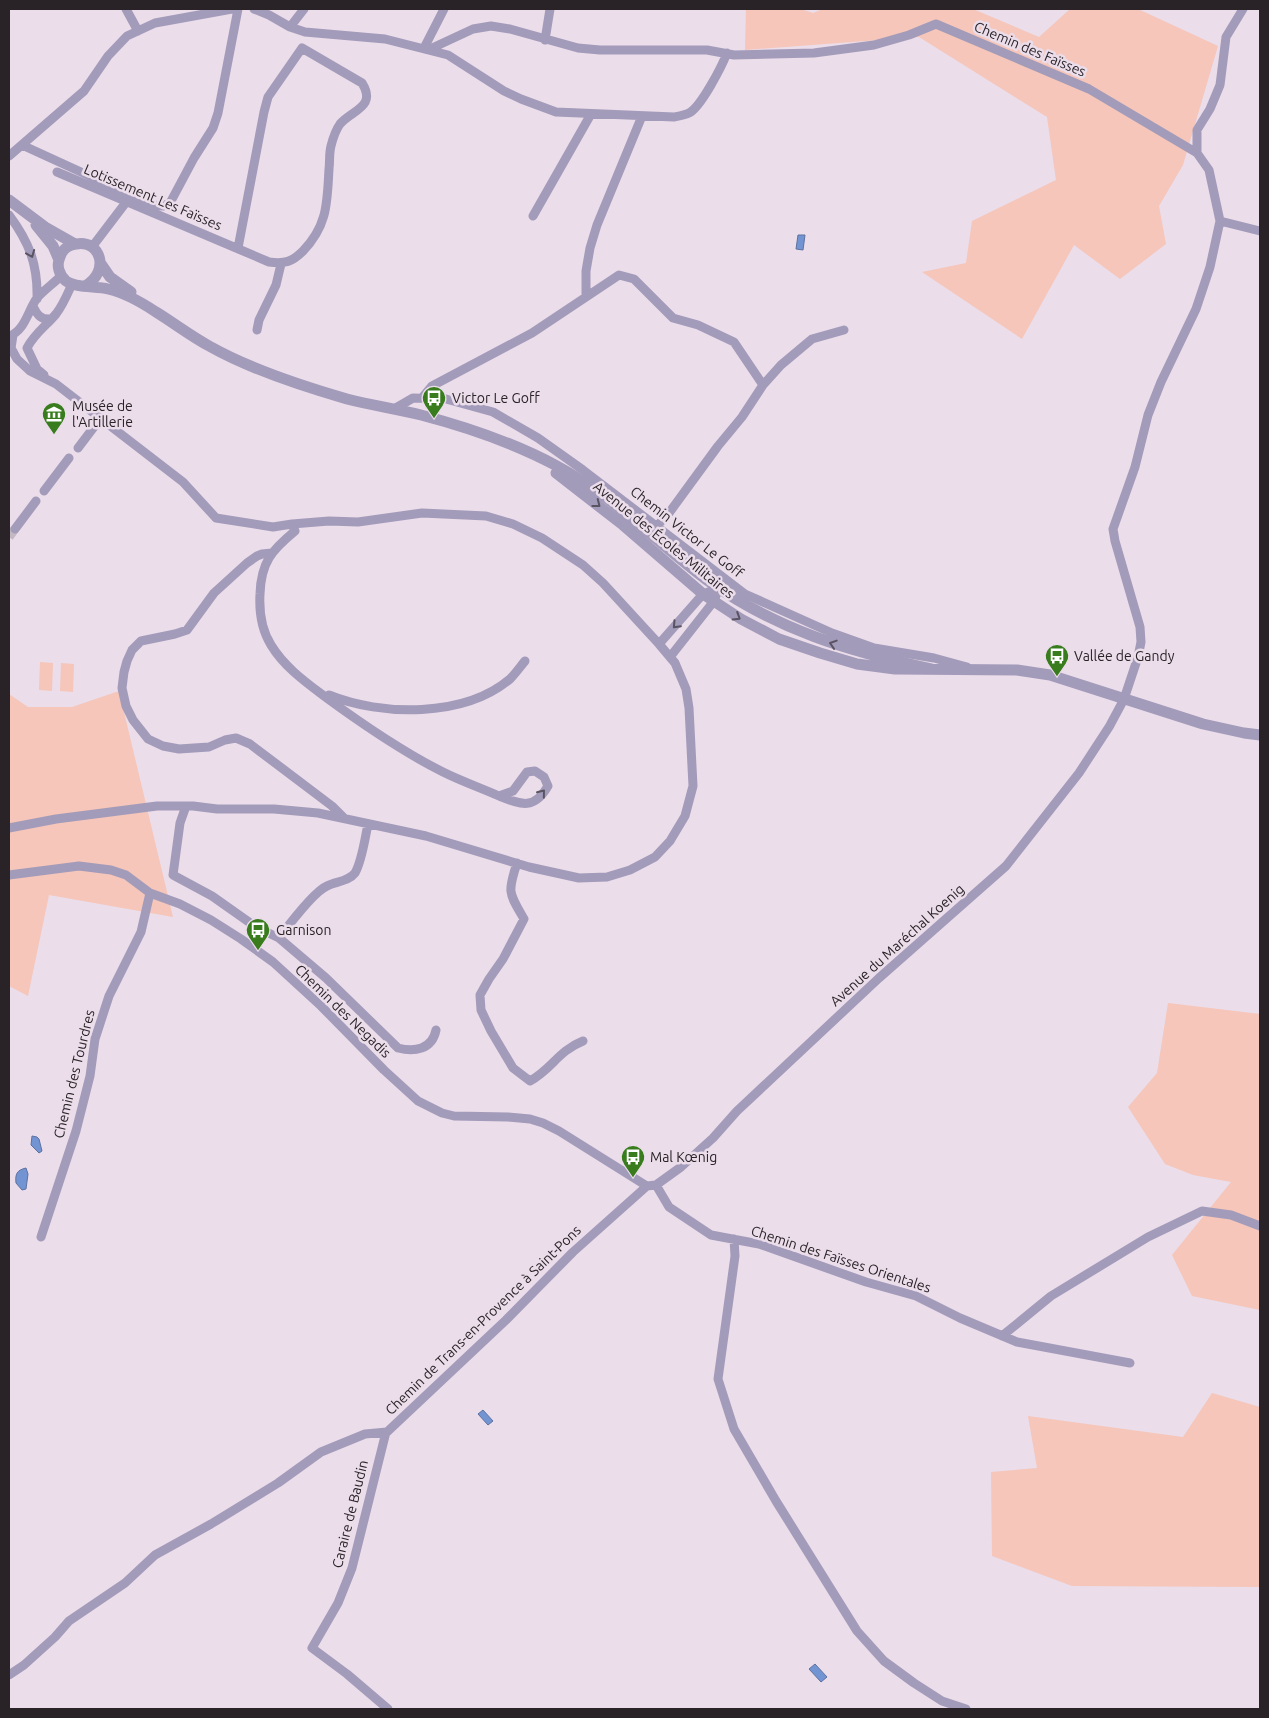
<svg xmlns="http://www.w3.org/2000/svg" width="1269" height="1718" viewBox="0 0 1269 1718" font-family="Ubuntu,sans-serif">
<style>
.green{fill:#f5c6b9}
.water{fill:#7394d3;stroke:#5d72a0}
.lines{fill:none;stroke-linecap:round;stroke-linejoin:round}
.minor-tunnel{stroke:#c4b8c3;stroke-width:9;stroke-dasharray:9 4.5;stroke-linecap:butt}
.minor{stroke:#a39bba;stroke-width:9}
.tertiary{stroke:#a39bba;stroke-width:11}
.oneway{stroke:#5a5362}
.labels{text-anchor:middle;stroke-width:5;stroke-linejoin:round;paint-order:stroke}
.street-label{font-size:14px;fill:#292328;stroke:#ebddea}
.poi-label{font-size:14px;fill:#292328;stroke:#ebddea;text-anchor:start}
</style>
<rect width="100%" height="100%" fill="#ebddea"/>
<path class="green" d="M746,9h55l12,4 10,-4h150l66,28 31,-28h68l80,37 -35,119 -24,41 7,38 -46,35 -46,-34 -52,94 -100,-67 44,-9 6,-42 84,-41 -9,-63 -128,-80 -174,13z
M40,662l13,1 -1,28 -13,-1z
M61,663l13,1 -1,28 -13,-1z
M119,691l54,226 -124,-22 -21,101 -19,-10v-292l19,13h44z
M1168,1003l92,11v296l-68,-14 -20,-41 59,-73 -38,-7 -28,-11 -37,-57 29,-34z
M1212,1393l48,14v180l-188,-1 -80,-30 -1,-84 46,-4 -9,-52 155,21z"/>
<path class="water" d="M798,235h7l-2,15 -7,-1z
M32,1136l5,1 2,2 3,12 -3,2 -8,-8z
M26,1168l2,6 -2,15 -4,1 -6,-7c-1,-9 1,-13 10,-15z
M483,1410l10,11 -5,4 -10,-11z
M815,1664l12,13 -6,5 -12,-13z"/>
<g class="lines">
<path class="minor-tunnel" d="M9,537l6,-8"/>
<path class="minor" d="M126,9l12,22
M254,9l15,6 21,12 15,5 80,7 63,16 56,36 17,8 35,13 118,5c5,-1 11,-2 15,-4 12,-6 33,-47 38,-60
M290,27l14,-18
M545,40l5,-31
M424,48l20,-39
M430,49l43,-20 18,-3 19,3 68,19 22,2h107l27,5 80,-2 60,-8 35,-10 27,-11 153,65 108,64 12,17 11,51 40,10
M22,145l131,60 10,1 7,-3 24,-45 19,-30 5,-15 20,-104
M1197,153v-23l13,-21 10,-24 6,-48 17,-28
M9,156l75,-65 24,-35 19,-20 28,-13 77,-14
M57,172l212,90c16,2 23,0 34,-11 25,-26 24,-49 26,-82 1,-8 0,-16 2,-23 2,-8 4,-15 9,-22 12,-14 37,-17 22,-41l-60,-35 -34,49 -4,15 -26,136
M9,215c20,27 29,49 28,84
M533,216l58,-102
M92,247l35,-46
M586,297v-26l4,-23 7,-23 45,-109
M33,306c4,9 8,14 18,13
M257,330l2,-10 17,-35 5,-21
M13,335l-2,13 6,11 13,12 26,13 127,98 33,36 57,9 19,-3 3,7c-23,19 -34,31 -35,63 -1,18 1,35 11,51 14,23 36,38 57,54 37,27 75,53 115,73 18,9 38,16 56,24 23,9 35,14 49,-10l-4,-9 -9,-6 -8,1 -14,19 -14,5
M9,336c16,-5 19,-26 28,-38 7,-8 17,-15 24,-22
M44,375l-7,-6 -10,-21c7,-14 19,-22 29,-34 7,-9 11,-19 16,-30
M422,398l10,-12 100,-53 87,-58 15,4 39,39 25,7 36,17 29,43
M394,409l19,-11 33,1 47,13 45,26 45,32 162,124 87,39 42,15 60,10 33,9
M78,448l22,-29
M44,491l25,-33
M656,527l13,-14 49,-67 24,-29 21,-32 18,-20 31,-26 32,-9
M15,529l21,-28
M272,553l-10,1 -5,2 -10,7 -33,30 -27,37 -12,4 -34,7 -9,9 -5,11 -3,11 -2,16 4,18 7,14 15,19 15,7 16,3 30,-2 16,-7 11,-2 14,6 82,62 12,12
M659,644l44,-50 16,-6
M670,657l44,-56 5,-13
M329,695c52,21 135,23 181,-16 5,-5 10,-12 15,-18
M186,806l-6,17 -7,52 39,21 44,31 23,11
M368,824c-3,14 -6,37 -13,49 -7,9 -19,8 -28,13 -12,5 -39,40 -48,52l47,40 72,70c16,4 34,2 38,-18
M9,828l47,-9 101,-13h36l24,3h57l44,4 108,23 103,31 50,11 28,-1 23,-7 25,-13 15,-16 15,-25 8,-30 -4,-78 -3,-19 -11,-26 -16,-19 -56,-61 -20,-18 -41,-27 -29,-14 -27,-8 -64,-3 -64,9 -29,-1 -37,3
M517,863c-10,30 -8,30 7,56l-21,40 -14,20 -9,16 1,15 10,21 22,37 17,13c22,-12 28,-30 53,-40
M9,875l70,-9 32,4 15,5 24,18 30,11 31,16 30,19 32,23 48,44 63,64 34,31 24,12 12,3 54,1 22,2 13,4 16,8 83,52 5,3 9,-1 25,-18 32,-29 24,-27 142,-133 127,-112 73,-93 30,-46 15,-28 14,-42 3,-15 -1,-15 -25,-86 -2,-12 22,-62 13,-52 13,-33 35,-73 14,-42 10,-46
M656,1185l13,22 42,28 48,9 107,38 50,14 44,22 57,24 113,21
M41,1237l35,-106 14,-55 5,-37 14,-43 32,-64 9,-39
M734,1239l1,17 -17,123 16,50 42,72 81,130 27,30 30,22 28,18 24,8
M1002,1336l49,-40 97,-59 54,-26 29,4 29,11
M386,1432l-34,136 -14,35 -26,45 35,26 41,35
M9,1675l15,-10 31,-28 14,-16 56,-38 30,-28 56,-31 67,-41 43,-31 44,-18 22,-2 119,-112 67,-68 74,-66"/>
<path class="tertiary" d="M9,200l36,27 30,17
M36,225l17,21 6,14
M101,264l9,13 21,15
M85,286c26,-15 15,-47 -9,-42 -8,1 -14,6 -16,13 -4,8 -1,18 6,24 9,7 30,5 42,8 18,4 33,13 48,23 18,11 36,25 55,35 41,23 91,39 136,52 24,6 49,10 74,16 46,12 93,28 136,51 55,29 100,77 150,114 70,50 141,71 224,89
M556,473l67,52 80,69 38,25 38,20 41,14 37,11 38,5 122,1 33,5 153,49 41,9 16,2"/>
</g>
<defs><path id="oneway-chevron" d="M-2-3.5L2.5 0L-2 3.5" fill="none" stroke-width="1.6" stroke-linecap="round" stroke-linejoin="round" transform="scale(1.25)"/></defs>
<g class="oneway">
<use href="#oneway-chevron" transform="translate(31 254) rotate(68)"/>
<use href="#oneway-chevron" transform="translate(597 504) rotate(38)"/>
<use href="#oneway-chevron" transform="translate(737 617) rotate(32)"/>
<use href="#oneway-chevron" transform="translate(676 625) rotate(133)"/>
<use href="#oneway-chevron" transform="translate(833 644) rotate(-162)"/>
<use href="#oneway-chevron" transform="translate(542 793) rotate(-51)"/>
</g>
<defs>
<g id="bus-pin" transform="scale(1.25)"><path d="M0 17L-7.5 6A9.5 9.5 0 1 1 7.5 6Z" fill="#387c1d" stroke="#ebddea"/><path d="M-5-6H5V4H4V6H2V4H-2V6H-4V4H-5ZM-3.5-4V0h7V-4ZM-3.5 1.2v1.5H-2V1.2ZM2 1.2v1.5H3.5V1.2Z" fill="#fff"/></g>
<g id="museum-pin" transform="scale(1.25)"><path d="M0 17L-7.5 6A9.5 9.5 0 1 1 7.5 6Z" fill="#387c1d" stroke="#ebddea"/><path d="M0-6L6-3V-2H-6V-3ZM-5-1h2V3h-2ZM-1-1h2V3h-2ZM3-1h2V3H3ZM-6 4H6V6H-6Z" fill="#fff"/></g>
</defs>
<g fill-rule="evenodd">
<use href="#bus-pin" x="434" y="398"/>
<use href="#museum-pin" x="54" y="414"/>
<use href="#bus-pin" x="1057" y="656"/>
<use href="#bus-pin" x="258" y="930"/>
<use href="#bus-pin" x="633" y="1157"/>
</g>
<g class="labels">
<g class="street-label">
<text transform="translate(1030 49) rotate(23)" y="5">Chemin des Faïsses</text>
<text transform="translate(153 197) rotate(23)" y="5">Lotissement Les Faïsses</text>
<text transform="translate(687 532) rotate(38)" y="5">Chemin Victor Le Goff</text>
<text transform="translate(664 540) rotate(39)" y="5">Avenue des Écoles Militaires</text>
<text transform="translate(897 945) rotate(-42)" y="5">Avenue du Maréchal Koenig</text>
<text transform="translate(343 1011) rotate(44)" y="5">Chemin des Negadis</text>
<text transform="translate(74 1074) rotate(-76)" y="5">Chemin des Tourdres</text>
<text transform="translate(841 1259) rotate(18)" y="5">Chemin des Faïsses Orientales</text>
<text transform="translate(483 1320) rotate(-44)" y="5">Chemin de Trans-en-Provence à Saint-Pons</text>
<text transform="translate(350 1514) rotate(-76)" y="5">Caraire de Baudin</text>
</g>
<g class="poi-label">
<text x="452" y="403">Victor Le Goff</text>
<text x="72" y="411">Musée de<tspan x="72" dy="16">l'Artillerie</tspan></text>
<text x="1074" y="661">Vallée de Gandy</text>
<text x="276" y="935">Garnison</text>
<text x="650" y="1162">Mal Kœnig</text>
</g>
</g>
<rect width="1269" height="1718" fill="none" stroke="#292328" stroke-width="20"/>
</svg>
